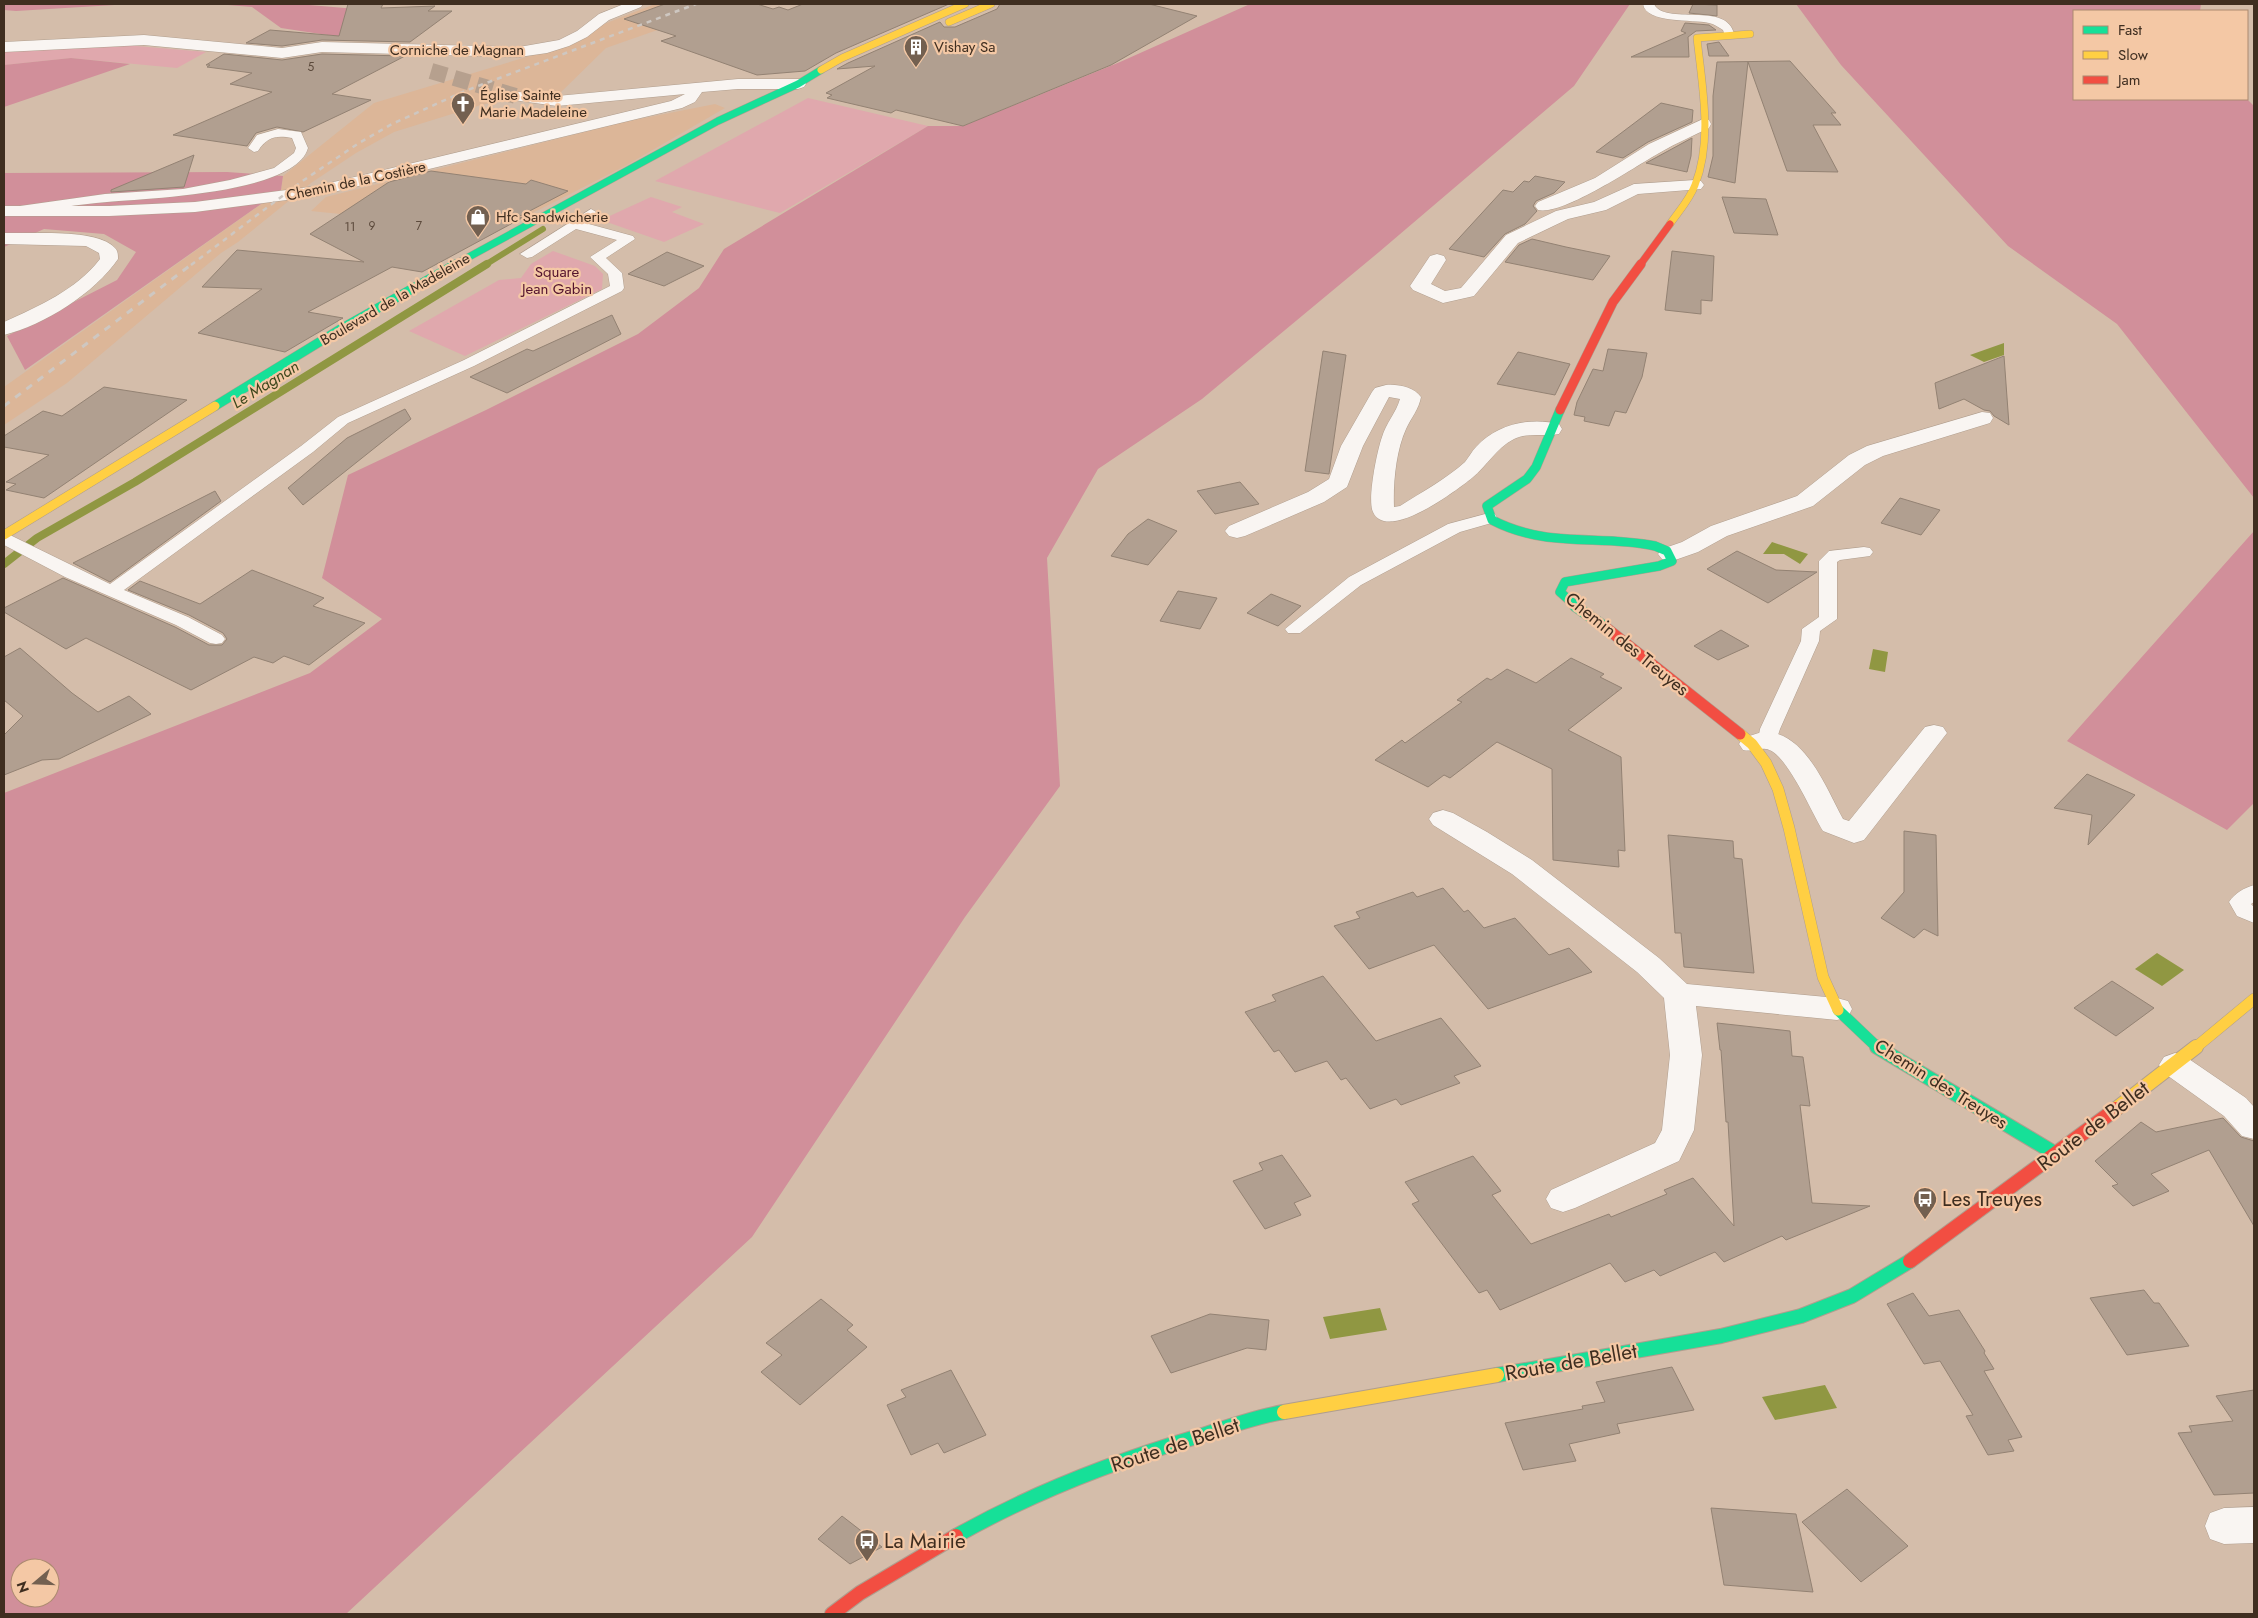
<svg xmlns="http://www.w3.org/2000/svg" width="2258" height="1618" viewBox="0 0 2258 1618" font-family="Jost,sans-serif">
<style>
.built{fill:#dcb698}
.green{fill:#e0a8ad}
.forest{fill:#d18f9a;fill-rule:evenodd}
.water{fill:#909742}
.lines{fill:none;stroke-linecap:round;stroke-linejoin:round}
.stream-far1{stroke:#909742;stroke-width:6}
.stream{stroke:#909742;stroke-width:8}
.building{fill:#b19f90;stroke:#938273}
.street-tunnel{stroke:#b6a08e;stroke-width:16;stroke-dasharray:16 8;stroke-linecap:butt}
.lane-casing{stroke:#b09e8e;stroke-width:1}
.street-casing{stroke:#b09e8e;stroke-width:1}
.fast-far3-casing{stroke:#b09e8e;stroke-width:8}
.fast-far2-casing{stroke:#b09e8e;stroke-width:10}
.fast-far1-casing{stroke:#b09e8e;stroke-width:12}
.fast-casing{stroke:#b09e8e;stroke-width:16}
.slow-far3-casing{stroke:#b09e8e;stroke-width:8}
.slow-far2-casing{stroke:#b09e8e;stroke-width:10}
.slow-far1-casing{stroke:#b09e8e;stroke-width:12}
.slow-casing{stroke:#b09e8e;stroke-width:16}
.jam-far3-casing{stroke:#b09e8e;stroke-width:8}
.jam-far2-casing{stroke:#b09e8e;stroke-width:10}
.jam-far1-casing{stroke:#b09e8e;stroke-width:12}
.jam-casing{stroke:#b09e8e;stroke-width:16}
.lane{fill:#f9f5f2;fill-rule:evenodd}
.street{fill:#f9f5f2;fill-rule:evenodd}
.fast-far3{stroke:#16e098;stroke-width:7}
.fast-far2{stroke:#16e098;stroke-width:9}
.fast-far1{stroke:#16e098;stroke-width:11}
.fast{stroke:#16e098;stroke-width:14}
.slow-far3{stroke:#ffcf43;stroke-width:7}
.slow-far2{stroke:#ffcf43;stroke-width:9}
.slow-far1{stroke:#ffcf43;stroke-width:11}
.slow{stroke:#ffcf43;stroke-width:14}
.jam-far3{stroke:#f24e42;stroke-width:7}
.jam-far2{stroke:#f24e42;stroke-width:9}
.jam-far1{stroke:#f24e42;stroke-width:11}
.jam{stroke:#f24e42;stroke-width:14}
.rail-far1{stroke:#cec7c1;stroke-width:2.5;stroke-dasharray:5 5;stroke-linecap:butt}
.rail{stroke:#cec7c1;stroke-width:3;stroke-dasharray:7 7;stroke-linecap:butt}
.labels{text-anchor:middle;stroke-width:4.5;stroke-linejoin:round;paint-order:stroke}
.far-number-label{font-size:12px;fill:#5c4a3c}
.far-poi-label{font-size:15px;fill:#3f2e20;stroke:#f4c8a5;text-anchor:start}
.far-street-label{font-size:15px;fill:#3f2e20;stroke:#f4c8a5}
.far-park-label{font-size:15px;fill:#53132e;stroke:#f4c8a5}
.far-water-label{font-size:16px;font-style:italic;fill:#3e471d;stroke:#f4c8a5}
.street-label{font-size:18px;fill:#3f2e20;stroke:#f4c8a5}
.near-street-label{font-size:21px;fill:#3f2e20;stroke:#f4c8a5}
.near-poi-label{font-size:21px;fill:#3f2e20;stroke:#f4c8a5;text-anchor:start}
</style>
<rect width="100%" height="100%" fill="#d4bdaa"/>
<path class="built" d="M655,4h72l-21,9 -100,35 -50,49 -30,-2 -45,10 -87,27 -38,21 -45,30 -73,59 -17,11 -154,130 -63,42v-38l277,-197 2,-14 91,-73 172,-52 48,-23z
M715,104l10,4 -100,58 -126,64 -188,-19 15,-14 298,-75z"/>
<path class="green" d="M99,46h37l70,6 -29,16 -106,-10 -67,7v-15z
M808,98l120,28 -148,87 -125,-32z
M651,197l31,10 -10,5 32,12 -40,18 -63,-22z
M553,251l42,15 8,8 -1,15 -137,67 -56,-25 90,-51 22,-2 10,-14z"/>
<path class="forest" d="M4,4h127l-115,7 -12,-1z
M216,4h81l84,7 -27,28 -73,-11 -29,-21z
M1250,4h380l-56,82 -195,166 -177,147 -104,70 -51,89 13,228 -95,131 -213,320 -406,377h-342v-821l306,-120 72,-54 -60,-41 26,-103 138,-65 152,-76 61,-46 25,-39 204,-123h35l157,-64zM20,1568h30v30h-30z
M1796,4h405l-1,7h-126v88h173l7,7v392l-137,-174 -109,-78 -167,-181z
M71,58l59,6 -126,43v-42z
M227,172l56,4 -2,14 -256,180 -18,-34 110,-56 19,-28 -32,-18 -60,-5 -40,18v-74z
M2254,531v272l-27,27 -160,-89z"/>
<path class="water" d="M2004,343v12l-20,7 -14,-7z
M1772,542l36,12 -8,10 -16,-10h-21z
M1873,649l15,3 -3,20 -16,-3z
M2157,953l27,17 -22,16 -27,-17z
M1380,1308l7,22 -57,9 -7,-22z
M1825,1385l12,23 -62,12 -13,-23z"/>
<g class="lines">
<path class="stream-far1" d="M485,265l58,-36"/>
<path class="stream" d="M4,564l33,-26 98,-56 352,-218"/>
</g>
<path class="building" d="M348,4h35l-2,4 54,-2 -7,5h24l-42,31 -88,-2 -40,6 -36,-3 24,-13 69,6z
M665,4h92l16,5 6,-2 9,3 15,-6h146l-113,49 -31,18 -48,4 -96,-34 15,-5 -52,-17z
M1000,4h149l48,12 -86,49 -148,61 -67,-16 -5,3 -64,-15 5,-3 -6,-2 49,-27 -38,3 11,-6 92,-41 4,5h11l42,-18z
M1693,4l24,1v11l-28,-3z
M1685,23l24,2 7,5 -20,1 -8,6 1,20h-58l55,-24 -5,-2z
M1719,42l10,14h-20l-2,-12z
M224,54l58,6 40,-6 83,2 -73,38 39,6 -68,32 -26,-5 -21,6 -9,13 -74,-11 99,-43 -42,-8 22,-11 -45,-6 3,-2h-4z
M1790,61l46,52h-5l10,12h-28l25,47 -51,-1 -39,-109 -13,121 -27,-6 5,-21v-60l4,-34z
M1661,103l32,7 -1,12 -44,20 -25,16 -27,-6z
M1692,138l-1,18 -4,16 -41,-9z
M194,155l-10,32 -73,5v-2z
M431,171l95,13 5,-4 37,11 -50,26 4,1 -100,54 -30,-5 -84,45 35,6 -58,34 -87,-19 64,-44 -60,-2 35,-37 127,12 -54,-28 79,-52z
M1535,176l30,6 -11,11 -18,8 -3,5 4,5 -12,13 -20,10 -21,23 -35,-8 54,-59 10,2 11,-11 5,1z
M1722,197l44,2 12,36 -44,-2z
M1532,239l34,8 44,9 -17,24 -88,-18 14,-17z
M1672,251l42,5 -2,45 -11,-1v14l-36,-4z
M667,252l37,14 -40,20 -36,-12z
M612,315l9,19 -114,59 -37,-16 57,-28 6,2z
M1608,349l39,4 -5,24 -16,36 -11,-2 -6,15 -25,-5 1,-4 -11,-2 3,-13 16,-33 10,2z
M1323,351l23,4 -17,119 -24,-3z
M1518,352l52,12 -15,31 -58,-11z
M2004,356l5,69 -15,-9 -4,-5 -6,-1 -20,-11 -25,10 -4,-26z
M104,387l83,13 -143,98 -38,-8 10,-6 -10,-2 43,-27 -45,-8v-11l39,-25 19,5z
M405,409l6,10 -108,86 -15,-17 59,-50z
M1240,482l19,22 -44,10 -18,-23z
M215,491l6,10 -111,81 -37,-19z
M1900,498l40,12 -19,25 -40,-12z
M1148,519l29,12 -29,34 -37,-9 17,-22z
M1737,551l39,19 41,2 -49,31 -61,-34z
M252,570l72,28 -11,8 52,17 -56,42 -25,-9 -11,7 -19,-6 -63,33 -105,-52 -20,11 -62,-37v-4l59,-30 112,49 34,18h13l5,-6 -4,-6 -34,-18 -61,-25 12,-9 60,23z
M1178,591l39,7 -17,31 -40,-8z
M1271,594l30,12 -23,20 -31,-13z
M1721,630l28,16 -31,14 -24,-14z
M20,648l52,45 26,19 31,-16 22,18 -92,45 -17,1 -38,15v-40l19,-19 -19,-16v-43z
M1571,658l33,16 -4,3 22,11 -54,42 53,27 4,94 -7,-1 1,17 -66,-7 -1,-91 -55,-27 -47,36 -6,-3 -16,12 -53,-27 27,-20 3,3 57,-41 -5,-2 30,-22 4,2 16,-11 29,14z
M2087,774l48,21 -47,50 4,-30 -38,-7z
M1904,831l32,4 2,101 -14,-7 -10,9 -33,-20 23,-26z
M1668,835l65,6 1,17 8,1 12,114 -70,-6 -3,-34h-6z
M1443,888l21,24 4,-2 16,18 31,-10 34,37 20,-7 23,24 -104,37 -54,-64 -65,24 -35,-43 26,-8 -4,-6 57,-20 4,5z
M1323,976l53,65 65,-23 40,48 -27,10 6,7 -59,22 -5,-6 -26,10 -24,-31 -5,2 -14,-19 -32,11 -16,-22 -5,2 -29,-40 31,-11 -4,-6z
M2112,981l42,27 -38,28 -42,-28z
M1717,1023l73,8 2,25 11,1 7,49 -10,-1 12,98 58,3 -84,34 -4,-4 -58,26 -9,-10 -55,24 -6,-6 -29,12 -15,-19 -110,47 -13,-20 -8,3 -67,-89 7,-3 -14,-19 68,-26 28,35 -9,4 39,49 78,-30 2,3 56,-23 -3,-4 29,-12 41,48 -6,-104h-2l-5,-72h-1z
M2223,1118l18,19 13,4v85l-45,-76 -58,24 18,17 -36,15 -21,-20 6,-2 -23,-23 46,-39 15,10z
M1282,1155l29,41 -17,7 7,12 -36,14 -32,-48 30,-11 -4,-7z
M2144,1290l10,13h5l30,43 -62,9 -37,-57z
M1913,1293l16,23 30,-6 26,41 -1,2 10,16 -10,2 38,66 -14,3 6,11 -26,4 -22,-39 7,-1 -33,-54 -16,3 -37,-60z
M821,1299l32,26 -6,5 20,17 -67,58 -39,-33 21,-17 -16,-12z
M1210,1314l59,6 -3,30 -19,-2 -76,25 -20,-37z
M1672,1367l22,43 -77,14 3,9 -51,11 7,17 -53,9 -18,-47 78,-14 -1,-3 23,-4 -9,-20z
M951,1370l35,65 -42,18 -6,-10 -27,12 -24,-50 19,-8 -5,-7z
M2254,1390v103l-40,2 -36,-62 14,-1 -3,-6 44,-5 -17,-25z
M1847,1489l61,57 -47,36 -59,-60z
M1711,1508l85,6 17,78 -89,-7z
M842,1516l40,31 -32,17 -32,-25z"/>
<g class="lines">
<path class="street-tunnel" d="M431,71l88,26"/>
<g class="lane-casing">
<path id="lane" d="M1643,4h11c10,22 74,-3 80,30l-1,2h-8l-2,-6c-5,-3 -9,-6 -14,-7 -16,-4 -63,1 -66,-19z
M278,129l23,3 7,16c-13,46 -161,50 -201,54 -29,2 -58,8 -87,12l-7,-4 7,-4 85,-12 78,-5 47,-9 44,-12 20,-15 2,-5 -4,-10c-16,-3 -25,-1 -34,13l-4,1 -6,-4 9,-13z
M591,209l7,4 -13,10 48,13 2,3 -29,19 16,15 2,15 -2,3 -148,75 -126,57 -35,29 -189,138 64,27 34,18 3,4 -3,4 -6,1 -6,-1 -34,-18 -111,-48 -61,-32v-11l6,1 100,49 191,-138 37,-29 126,-57 146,-74 -2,-12 -18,-17 27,-17 -41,-11 -44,28 -5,1 -7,-4z
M1489,513l6,1 2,4 -2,4 -35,10 -99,53 -61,48h-12l-3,-4 64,-52 99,-53z
M1864,547l6,1 3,4 -3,4 -30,4 -3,2v57l-17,12 -1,10 -39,88 -5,15 -7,2 -7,-2 -3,-4 2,-11 41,-88 1,-12 17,-12v-56l10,-10z
M2254,885v17l-3,2 3,3v16l-17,-7 -8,-14c6,-9 15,-14 25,-17z"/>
</g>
<g class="street-casing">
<path id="street" d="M624,4h19l-2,3 -32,13 -22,17 -18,9 -22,7 -28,4 -197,-5 -40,6 -138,-13 -140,7v-10l140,-7 138,13 40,-6 197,5 40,-7 18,-9 22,-17z
M738,79h60l6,2 2,3 -2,3 -6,2h-60l-36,3 -7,10 -13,6 -365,88 -122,16 -86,4h-105v-10h105l86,-4 122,-16 354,-85 14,-7 -128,12 -44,-6 -2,-3 2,-3 6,-2 38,4z
M1703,119l6,1 2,4 -2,4c-16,8 -33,15 -48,24 -24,13 -98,64 -123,58l-3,-4 3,-4 57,-24 54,-34z
M1695,180l6,1 3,4 -3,4 -63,5 -32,16 -38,9 -50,24 -44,53 -31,7 -30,-13 -3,-4 20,-30 7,-2 7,2 2,4 -15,24 14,7 16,-3 45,-53 50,-24 38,-9 40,-18z
M4,233c26,1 94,-5 111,15 3,3 3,7 3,11 -23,34 -74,66 -114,76v-13c35,-16 72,-32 96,-63l-1,-6 -13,-7 -82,-2z
M1386,385c12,-1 28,2 35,12 -2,12 -10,21 -15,32 -10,22 -13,54 -12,78l6,-1c22,-14 46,-27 65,-44 4,-5 7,-11 11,-15 21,-23 54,-30 83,-23l3,5 -3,5c-16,3 -31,-2 -45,5 -18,9 -27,27 -42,39 -15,12 -85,65 -99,34 -6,-12 4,-61 9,-75 4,-14 14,-24 18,-38l-11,-2 -26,49 -16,41 -23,15 -79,34 -8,2 -8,-2 -4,-5 4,-5 79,-34 21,-13 12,-33 31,-54 3,-4z
M1982,412l8,1 3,5 -3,5 -107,33 -18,9 -52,41 -86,30 -29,16 -20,7 -8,2 -8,-2 -4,-5 4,-5 20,-7 29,-16 86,-30 52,-41 18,-9z
M1934,725l9,2 4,6 -83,107 -10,3 -31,-12c-11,-17 -37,-80 -57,-82 -9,-1 -13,3 -23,1l-4,-6 4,-6c8,-2 18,-7 26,-6 38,4 58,58 74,87l6,2 76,-94z
M1443,810l10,3 34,19 45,28 127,98 28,26 150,14 11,3 4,8 -4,8 -11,3 -141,-14 6,49 -8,75 -15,31 -104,47 -12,4 -12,-4 -5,-9 5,-9 104,-47 7,-13 8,-75 -6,-57 -27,-26 -125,-98 -79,-49 -4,-6 4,-6z
M2175,1053l11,4 60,41 8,9v32l-12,-3 -18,-20 -60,-43 -5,-8 5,-8z
M2254,1507v36l-30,1 -14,-5 -5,-13 5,-13 14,-5z"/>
</g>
<g class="fast-far3-casing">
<path id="fast-far3" d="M454,265l264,-144 80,-37 23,-14"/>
</g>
<g class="fast-far2-casing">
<path id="fast-far2" d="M215,406l124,-76 117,-66
M1560,410l-24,57 -9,12 -40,27 5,14c56,29 106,14 163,26l12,5 5,10 -13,5 -94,16 -5,10 17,15"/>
</g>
<g class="fast-far1-casing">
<path id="fast-far1" d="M1575,606l30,21
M1838,1010l40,38"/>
</g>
<g class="fast-casing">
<path id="fast" d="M1877,1047l179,107
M1497,1375l224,-39 80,-20 51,-20 58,-35
M956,1536c76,-43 156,-74 240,-99 29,-9 58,-20 88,-25"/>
</g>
<g class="slow-far3-casing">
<path id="slow-far3" d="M949,22l42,-18
M821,70l21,-12 123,-54
M1670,224c9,-13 20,-25 25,-39 18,-45 7,-100 2,-147l53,-4"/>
</g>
<g class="slow-far2-casing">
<path id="slow-far2" d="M4,535l211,-129"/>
</g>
<g class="slow-far1-casing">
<path id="slow-far1" d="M1740,734l12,10 14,19 12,26 11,39 34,149 15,33
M2195,1048l59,-49"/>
</g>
<g class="slow-casing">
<path id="slow" d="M2116,1109l80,-62
M1284,1412l213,-37"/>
</g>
<g class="jam-far3-casing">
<path id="jam-far3" d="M1640,265l30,-41"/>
</g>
<g class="jam-far2-casing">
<path id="jam-far2" d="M1560,410l53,-108 28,-38"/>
</g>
<g class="jam-far1-casing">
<path id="jam-far1" d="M1605,627l135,107"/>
</g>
<g class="jam-casing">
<path id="jam" d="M1910,1261l206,-152
M832,1614l28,-21 96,-57"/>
</g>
<use href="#lane" class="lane"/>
<use href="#street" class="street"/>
<use href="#fast-far3" class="fast-far3"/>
<use href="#fast-far2" class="fast-far2"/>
<use href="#fast-far1" class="fast-far1"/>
<use href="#fast" class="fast"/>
<use href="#slow-far3" class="slow-far3"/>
<use href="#slow-far2" class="slow-far2"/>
<use href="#slow-far1" class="slow-far1"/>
<use href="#slow" class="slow"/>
<use href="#jam-far3" class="jam-far3"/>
<use href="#jam-far2" class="jam-far2"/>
<use href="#jam-far1" class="jam-far1"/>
<use href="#jam" class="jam"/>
<path class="rail-far1" d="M191,265l110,-83 58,-39 33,-19 73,-33 231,-87"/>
<path class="rail" d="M4,406l188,-142"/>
</g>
<defs>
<g id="building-pin" transform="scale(1.25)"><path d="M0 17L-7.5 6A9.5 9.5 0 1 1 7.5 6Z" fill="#736050" stroke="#f4c8a5"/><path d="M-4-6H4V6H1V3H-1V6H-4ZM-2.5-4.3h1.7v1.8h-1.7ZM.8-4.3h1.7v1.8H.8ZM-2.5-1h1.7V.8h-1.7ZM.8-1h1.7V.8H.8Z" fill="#fff"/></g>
<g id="church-pin" transform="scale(1.25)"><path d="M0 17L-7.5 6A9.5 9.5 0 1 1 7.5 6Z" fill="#736050" stroke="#f4c8a5"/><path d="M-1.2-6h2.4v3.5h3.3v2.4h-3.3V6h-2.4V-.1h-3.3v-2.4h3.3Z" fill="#fff"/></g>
<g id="shop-pin" transform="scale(1.25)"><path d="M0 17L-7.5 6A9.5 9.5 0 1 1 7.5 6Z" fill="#736050" stroke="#f4c8a5"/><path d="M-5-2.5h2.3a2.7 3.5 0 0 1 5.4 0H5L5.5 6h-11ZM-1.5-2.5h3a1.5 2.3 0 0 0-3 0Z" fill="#fff"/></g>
<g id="bus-pin" transform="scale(1.25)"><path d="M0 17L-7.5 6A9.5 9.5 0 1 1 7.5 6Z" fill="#736050" stroke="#f4c8a5"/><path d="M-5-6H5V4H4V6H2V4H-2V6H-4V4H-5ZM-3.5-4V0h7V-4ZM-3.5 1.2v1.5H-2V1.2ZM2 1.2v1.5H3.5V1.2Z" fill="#fff"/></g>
</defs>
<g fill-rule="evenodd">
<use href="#building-pin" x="916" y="47"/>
<use href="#church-pin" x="463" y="104"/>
<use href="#shop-pin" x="478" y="217"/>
<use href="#bus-pin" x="1925" y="1199"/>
<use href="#bus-pin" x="867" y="1541"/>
</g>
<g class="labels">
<g class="far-number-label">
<text x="311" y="71">5</text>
<text x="372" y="230">9</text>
<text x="419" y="230">7</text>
<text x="350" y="231">11</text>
</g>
<g class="far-poi-label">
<text x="934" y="52">Vishay Sa</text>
<text x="480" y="100">Église Sainte<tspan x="480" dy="17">Marie Madeleine</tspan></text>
<text x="496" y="222">Hfc Sandwicherie</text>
</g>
<g class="far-street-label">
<text x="457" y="55">Corniche de Magnan</text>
<text transform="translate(356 181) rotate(-12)" y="5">Chemin de la Costière</text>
<text transform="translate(395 299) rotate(-30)" y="5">Boulevard de la Madeleine</text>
</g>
<g class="far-park-label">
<text x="557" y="277">Square<tspan x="557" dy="17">Jean Gabin</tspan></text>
</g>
<g class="far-water-label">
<text transform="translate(265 384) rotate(-32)" y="6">Le Magnan</text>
</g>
<g class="street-label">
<text transform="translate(1627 644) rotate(39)" y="6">Chemin des Treuyes</text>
<text transform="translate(1941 1084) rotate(32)" y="6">Chemin des Treuyes</text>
</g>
<g class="near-street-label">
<text transform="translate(2093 1126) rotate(-37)" y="7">Route de Bellet</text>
<text transform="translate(1571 1362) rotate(-10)" y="7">Route de Bellet</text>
<text transform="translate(1175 1445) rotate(-18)" y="7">Route de Bellet</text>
</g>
<g class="near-poi-label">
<text x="1942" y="1206">Les Treuyes</text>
<text x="884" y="1548">La Mairie</text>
</g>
</g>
<rect width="2258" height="1618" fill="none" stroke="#3f2e20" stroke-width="10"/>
<rect x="2073" y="10" width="175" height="90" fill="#f4c8a5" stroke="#ac8a70"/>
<rect x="2083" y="26" width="25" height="8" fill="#16e098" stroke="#ac8a70"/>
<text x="2118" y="35" font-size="15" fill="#3f2e20">Fast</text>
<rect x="2083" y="51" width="25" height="8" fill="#ffcf43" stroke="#ac8a70"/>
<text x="2118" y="60" font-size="15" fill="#3f2e20">Slow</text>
<rect x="2083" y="76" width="25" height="8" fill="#f24e42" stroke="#ac8a70"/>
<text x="2118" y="85" font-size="15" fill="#3f2e20">Jam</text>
<g transform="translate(35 1583) rotate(251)"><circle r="24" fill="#f4c8a5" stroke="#ac8a70"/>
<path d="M0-4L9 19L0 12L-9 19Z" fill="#736050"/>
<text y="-8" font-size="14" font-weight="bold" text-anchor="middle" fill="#3f2e20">N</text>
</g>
</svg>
